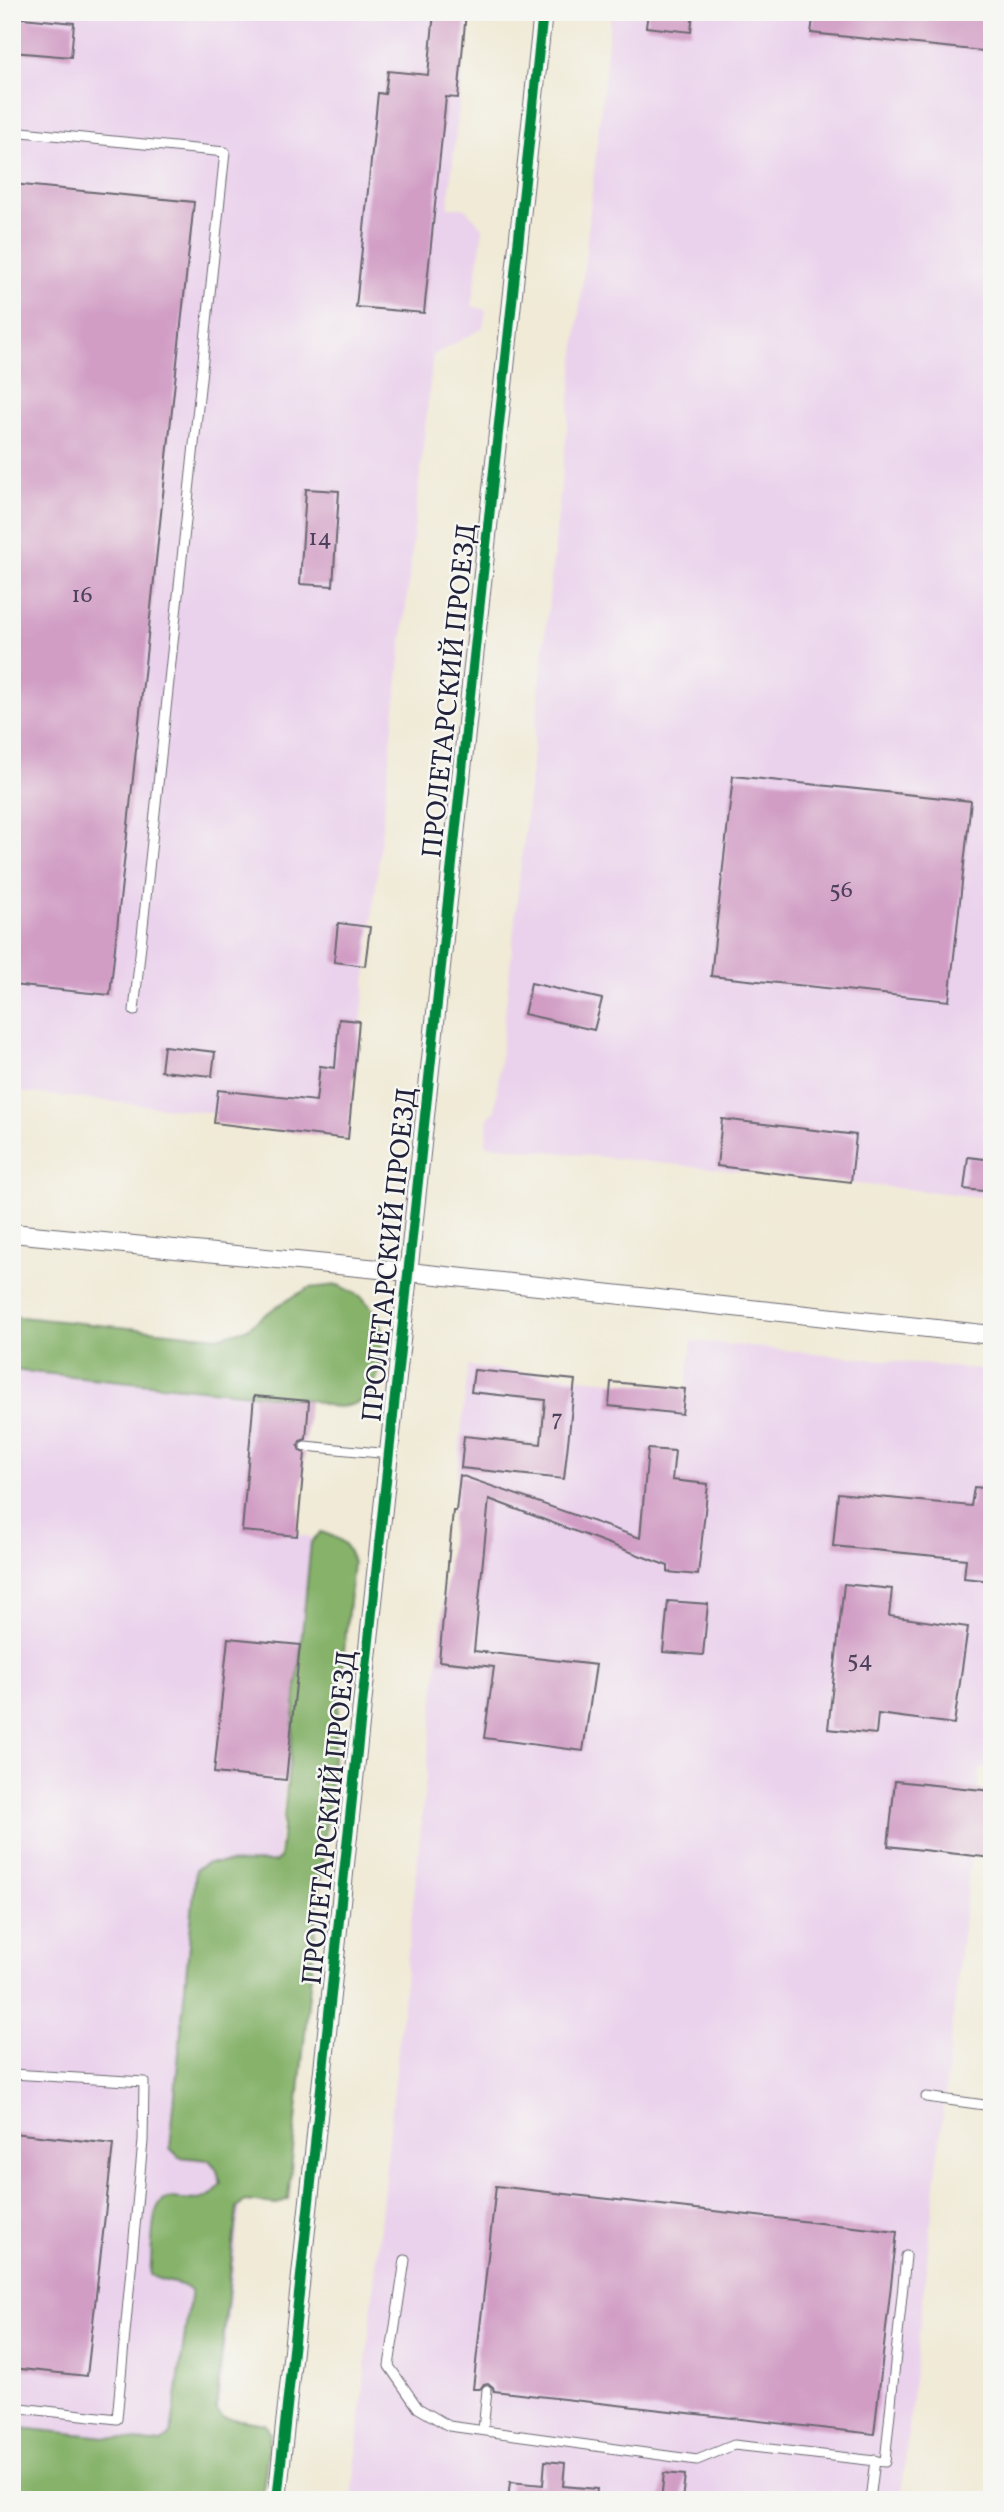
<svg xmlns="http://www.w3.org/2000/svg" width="1004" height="2512" viewBox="0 0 1004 2512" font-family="Vollkorn,serif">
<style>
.built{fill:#ead1ec}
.forest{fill:#86b26b;stroke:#546a53;stroke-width:2}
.building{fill:#d19dc5}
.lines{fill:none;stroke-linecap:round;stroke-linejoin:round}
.lane-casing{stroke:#6a6871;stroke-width:11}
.street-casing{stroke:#6a6871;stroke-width:20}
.lane{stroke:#fff;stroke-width:9}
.street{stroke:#fff;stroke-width:18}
.cycleway-casing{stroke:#f6f6f2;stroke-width:15}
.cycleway{stroke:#00873e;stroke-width:10}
.labels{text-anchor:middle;stroke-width:5;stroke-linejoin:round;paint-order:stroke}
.number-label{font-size:24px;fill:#4e415e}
.street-label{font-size:28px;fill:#22223b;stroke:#f6f6f2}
</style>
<rect width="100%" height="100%" fill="#f6f6f2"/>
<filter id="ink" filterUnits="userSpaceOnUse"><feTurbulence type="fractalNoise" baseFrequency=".0143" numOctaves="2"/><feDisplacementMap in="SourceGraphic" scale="14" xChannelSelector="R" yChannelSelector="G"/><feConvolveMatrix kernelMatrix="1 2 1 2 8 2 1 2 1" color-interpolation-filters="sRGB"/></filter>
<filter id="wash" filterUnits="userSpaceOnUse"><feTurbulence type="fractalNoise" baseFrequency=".00686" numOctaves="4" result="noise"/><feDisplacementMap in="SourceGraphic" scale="28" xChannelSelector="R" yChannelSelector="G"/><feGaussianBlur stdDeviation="1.57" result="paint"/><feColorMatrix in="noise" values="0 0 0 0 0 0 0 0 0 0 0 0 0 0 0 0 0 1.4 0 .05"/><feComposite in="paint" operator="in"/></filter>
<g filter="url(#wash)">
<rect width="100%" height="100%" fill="#f0ead6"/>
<path class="built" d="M12,12h457l-21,195 17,1 18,21 -11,77 14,4 -3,18 -50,27 -77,715 -36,-4 -4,35 -81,-9 -19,21 -204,-22z
M611,12h381v1186l-506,-53 2,-27 7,-8z
M692,1341l300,30v395l-12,3 -79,731h-549l116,-1134 218,23z
M12,1371l297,30 -12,134 14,2 -102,963 -197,-19z"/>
<path class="forest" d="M338,1285l24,12 19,22 1,45 -13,33c-22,12 -34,13 -58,3l-299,-30v-54l206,21 28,-8 31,-23 32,-18z
M321,1532c20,6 26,11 32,31l-65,636 -11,5 -32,-3 -8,7 -21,201 6,8 43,7 5,8 -8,68h-250v-73l150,16 9,-8 20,-145c-13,-10 -27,-6 -41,-15 2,-16 1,-53 7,-66 11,-27 44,10 64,-26l-5,-15 -7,-8 -30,-3 -9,-9 26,-279 12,-6 67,-1 5,-4 31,-316z"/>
<g id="blocks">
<path class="building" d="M434,12h32l-8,86 -12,-1 -22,216 -68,-6 22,-214 7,1 3,-23 40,4z
M648,12h45l-2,20 -45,-5z
M814,12h178v40l-181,-19z
M12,17l62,6 -3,34 -59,-5z
M12,184l182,18 -84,793 -98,-10z
M306,489l33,2 -6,95 -33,-2z
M733,776l238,25 -22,200 -238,-25z
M338,923l32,4 -5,39 -31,-4z
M531,983l71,16 -8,31 -70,-16z
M339,1019l20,2 -11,118 -134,-16 4,-33 98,11 4,-35 15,2z
M164,1046l51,6 -3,24 -51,-5z
M722,1119l134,16 -5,47 -134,-16z
M968,1157l24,3v32l-28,-3z
M474,1370l101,10 -11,99 -103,-11 3,-32 77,8 4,-44 -74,-8z
M611,1382l74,7 -3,25 -73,-8z
M254,1396l55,5 -3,38 -6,2 -2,5 2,5 5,2 -8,83 -55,-5z
M648,1449l27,2 -3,29 36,4 -10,91 -30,-3v-6l-179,-67 -15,152 122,14 -13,86 -99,-13 10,-71 -55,-6 14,-150h3l4,-36 180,63z
M974,1487l18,2v92l-28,-3 2,-19 -133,-13 5,-53 133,13z
M844,1584l48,5 -3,27 79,11 -14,97 -76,-10 -2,20 -48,-5z
M668,1601l40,3 -5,51 -40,-3z
M228,1638l72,7 -14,135 -72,-7z
M895,1781l97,10v67l-104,-12z
M12,2133l101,11 -26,232 -75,-8z
M496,2186l401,46 -23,202 -380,-43 -1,-4 -5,-4 -4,1 -4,5h-7z
M545,2461l20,2 -2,23 34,3 -1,11h-88l2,-18 33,3z
M664,2473l21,2 -3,25h-21z"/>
</g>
</g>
<g filter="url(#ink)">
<use href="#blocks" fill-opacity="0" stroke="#6a6871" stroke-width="2"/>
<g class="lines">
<g class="lane-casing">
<path id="lane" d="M12,131l213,21 -91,859
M305,1446l85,8
M12,2074l132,8 -1,59 -26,278 -105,-12
M926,2097l66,9
M405,2260l-16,106 29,42 31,18 248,34 37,-15 151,17 21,-206
M483,2430l4,-40
M870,2500l5,-40"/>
</g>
<g class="street-casing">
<path id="street" d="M12,1233l397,39 583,63
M277,2500l266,-2488"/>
</g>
<use href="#lane" class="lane"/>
<use href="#street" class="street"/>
<g class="cycleway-casing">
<path id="cycleway" d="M277,2500l266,-2488"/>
</g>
<use href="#cycleway" class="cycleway"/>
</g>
</g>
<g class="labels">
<g class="number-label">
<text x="320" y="545">14</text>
<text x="82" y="602">16</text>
<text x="841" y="897">56</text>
<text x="557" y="1426">7</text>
<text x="860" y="1667">54</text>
</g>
<g class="street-label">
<text transform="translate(448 690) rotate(-84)" y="10">ПРОЛЕТАРСКИЙ ПРОЕЗД</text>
<text transform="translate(388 1254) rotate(-84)" y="10">ПРОЛЕТАРСКИЙ ПРОЕЗД</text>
<text transform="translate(328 1817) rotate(-84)" y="10">ПРОЛЕТАРСКИЙ ПРОЕЗД</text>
</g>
</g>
<rect width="1004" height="2512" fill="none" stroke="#f6f6f2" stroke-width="42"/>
</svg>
